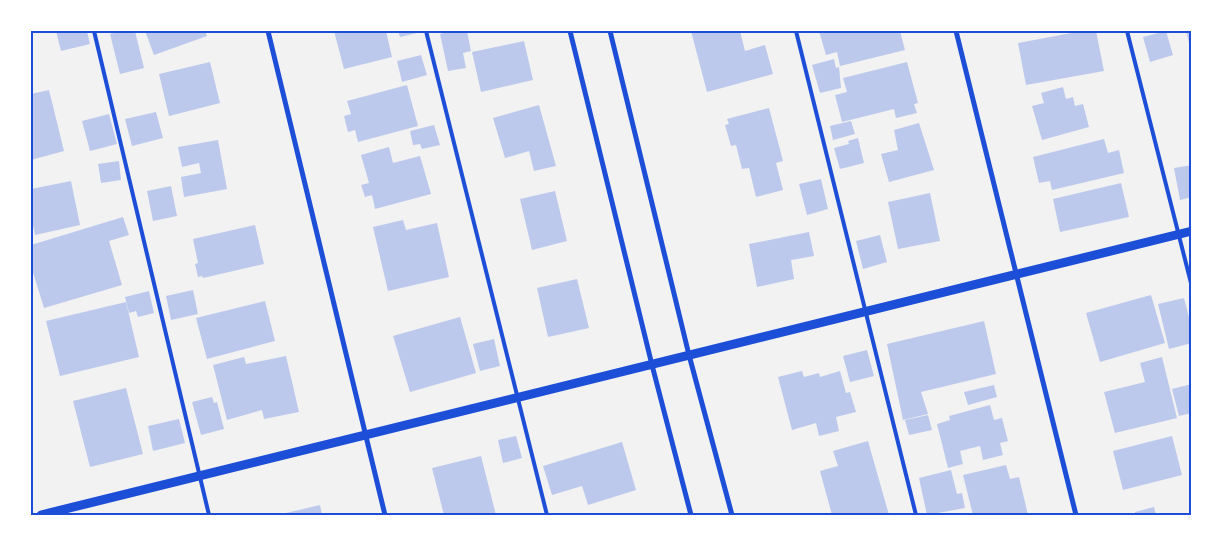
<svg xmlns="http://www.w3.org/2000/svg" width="1223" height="546" viewBox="0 0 1223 546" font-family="'Nunito Sans',sans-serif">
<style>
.building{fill:#bdc9ec}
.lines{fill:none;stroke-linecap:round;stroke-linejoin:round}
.service{stroke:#1d4ed8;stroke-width:4}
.minor{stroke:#1d4ed8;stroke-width:5}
.tertiary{stroke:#1d4ed8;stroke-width:9}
.neatline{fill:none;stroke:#1d4ed8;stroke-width:2}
</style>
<rect width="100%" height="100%" fill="#f2f2f2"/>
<path class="building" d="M56,31h31l3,13 -29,7z
M121,31h14l9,37 -24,6 -10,-40z
M145,31h60l2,5 -53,19z
M334,31h52l6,26 -48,12z
M398,31h22l1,1 -21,5z
M452,31h15l4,20 -8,2 3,15 -18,3 -8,-37z
M691,31h49l5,20 20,-6 8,29 -66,18z
M819,31h81l5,19 -65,16 -3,-14 -11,3z
M1082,31h14l8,40 -78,14 -8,-42z
M1166,31l7,24 -23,7 -7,-25z
M1186,31h6v20h-1z
M524,41l9,39 -52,12 -9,-40z
M421,55l6,20 -25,7 -5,-21z
M834,59l2,9 3,-1 2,21 -21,5 -8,-28z
M210,62l10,41 -51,13 -10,-42z
M907,62l11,41 -4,1 3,9 -21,5 -2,-9 -52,13 -7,-27 12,-3 -4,-14z
M407,85l11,41 -60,16 -3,-12 -7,2 -4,-16 7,-2 -4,-13z
M1063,87l3,12 7,-2 2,9 8,-2 6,23 -47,13 -10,-34 12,-3 -3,-10z
M49,90l15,61 -33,9v-66z
M539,105l17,61 -22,5 -5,-20 -24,7 -12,-40z
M769,108l14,53 -7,2 7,27 -27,7 -7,-29 -7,1 -6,-24 -5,1 -6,-21 4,-1 -2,-5z
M156,112l7,26 -31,8 -7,-27z
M109,114l8,30 -27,7 -8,-30z
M851,121l4,13 -22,6 -3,-14z
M919,123l15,47 -45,12 -8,-28 17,-4 -4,-20z
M434,125l6,20 -18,4 -2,-5 -7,1 -3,-14z
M858,138l6,25 -24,6 -6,-21 15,-4 -1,-3z
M1104,139l4,14 11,-3 5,23 -72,17 -2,-9 -11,2 -6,-26z
M218,140l9,49 -43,8 -3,-20 20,-4 -2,-10 -17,4 -4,-20z
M389,147l4,16 27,-7 11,38 -56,15 -3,-14 -7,2 -4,-12 8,-2 -8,-28z
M119,161l2,19 -20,3 -3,-19z
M1192,165v32l-12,3 -6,-32z
M821,179l7,30 -21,6 -8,-31z
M71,181l9,44 -45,10 -4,-20v-26z
M1121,183l8,34 -69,15 -7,-33z
M171,186l6,30 -24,5 -6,-30z
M555,191l12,50 -35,9 -12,-51z
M930,193l10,48 -42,8 -10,-47z
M123,217l6,18 -20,6 13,44 -78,23 -13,-42v-21z
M403,220l3,10 31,-7 12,54 -61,14 -15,-64z
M255,225l9,39 -61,14 -1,-2 -4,1 -3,-13 3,-1 -5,-24z
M809,232l5,24 -23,4 3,19 -37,8 -8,-43z
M880,235l7,27 -24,7 -7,-28z
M577,279l12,49 -41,9 -11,-49z
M193,290l5,24 -27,6 -5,-24z
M149,291l5,22 -16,4 -2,-6 -7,2 -4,-16z
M1151,295l14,48 -65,19 -14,-49z
M1184,298l8,31v14l-23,6 -11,-45z
M265,301l10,40 -68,18 -11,-41z
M126,302l13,55 -79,19 -14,-55z
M460,317l16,56 -66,19 -17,-56z
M984,321l12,53 -75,18 7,22 -25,6 -16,-76z
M494,339l6,27 -20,5 -7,-27z
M867,350l7,26 -24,6 -7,-26z
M286,356l13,56 -35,7 -2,-9 -35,10 -14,-55 31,-8 2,7z
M1162,357l15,61 -62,15 -11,-41 41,-10 -5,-19z
M802,371l2,6 15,-4 1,4 20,-6 6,22 4,-1 6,20 -20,5 3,14 -20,5 -3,-13 -24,7 -14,-53z
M1192,384v29l-13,3 -7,-27z
M994,385l3,12 -29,8 -4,-13z
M126,388l17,66 -53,13 -17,-66z
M212,397l2,6 3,-1 7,27 -23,6 -9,-33z
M990,405l4,15 8,-2 6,23 -8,2 3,12 -20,5 -3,-14 -20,5 3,13 -15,4 -11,-44 13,-4 -1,-4z
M928,415l4,15 -23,5 -4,-15z
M179,419l6,24 -32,8 -5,-25z
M516,436l6,22 -19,5 -5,-23z
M1172,436l10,39 -59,15 -10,-39z
M868,441l21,74h-57l-12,-44 18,-5 -5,-15z
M622,442l14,48 -48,15 -6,-19 -30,9 -9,-29z
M481,456l15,59h-52l-12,-47z
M1006,465l4,14 9,-2 9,38h-55l-10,-40z
M951,470l6,24 5,-1 3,15 -38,7 -8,-37z
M320,505l2,10h-36v-2z
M1154,507l2,8h-21v-3z"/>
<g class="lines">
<path class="service" d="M94,31l115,484
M426,31l121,484
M796,31l120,484
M1127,31l65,256"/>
<path class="minor" d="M268,31l117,484
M570,31l82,334 39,150
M610,31l79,324 43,160
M956,31l120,484"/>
<path class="tertiary" d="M41,515l1151,-284"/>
</g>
<rect width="1223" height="546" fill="none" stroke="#ffffff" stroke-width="65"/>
<rect x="32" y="32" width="1158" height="482" class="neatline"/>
</svg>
